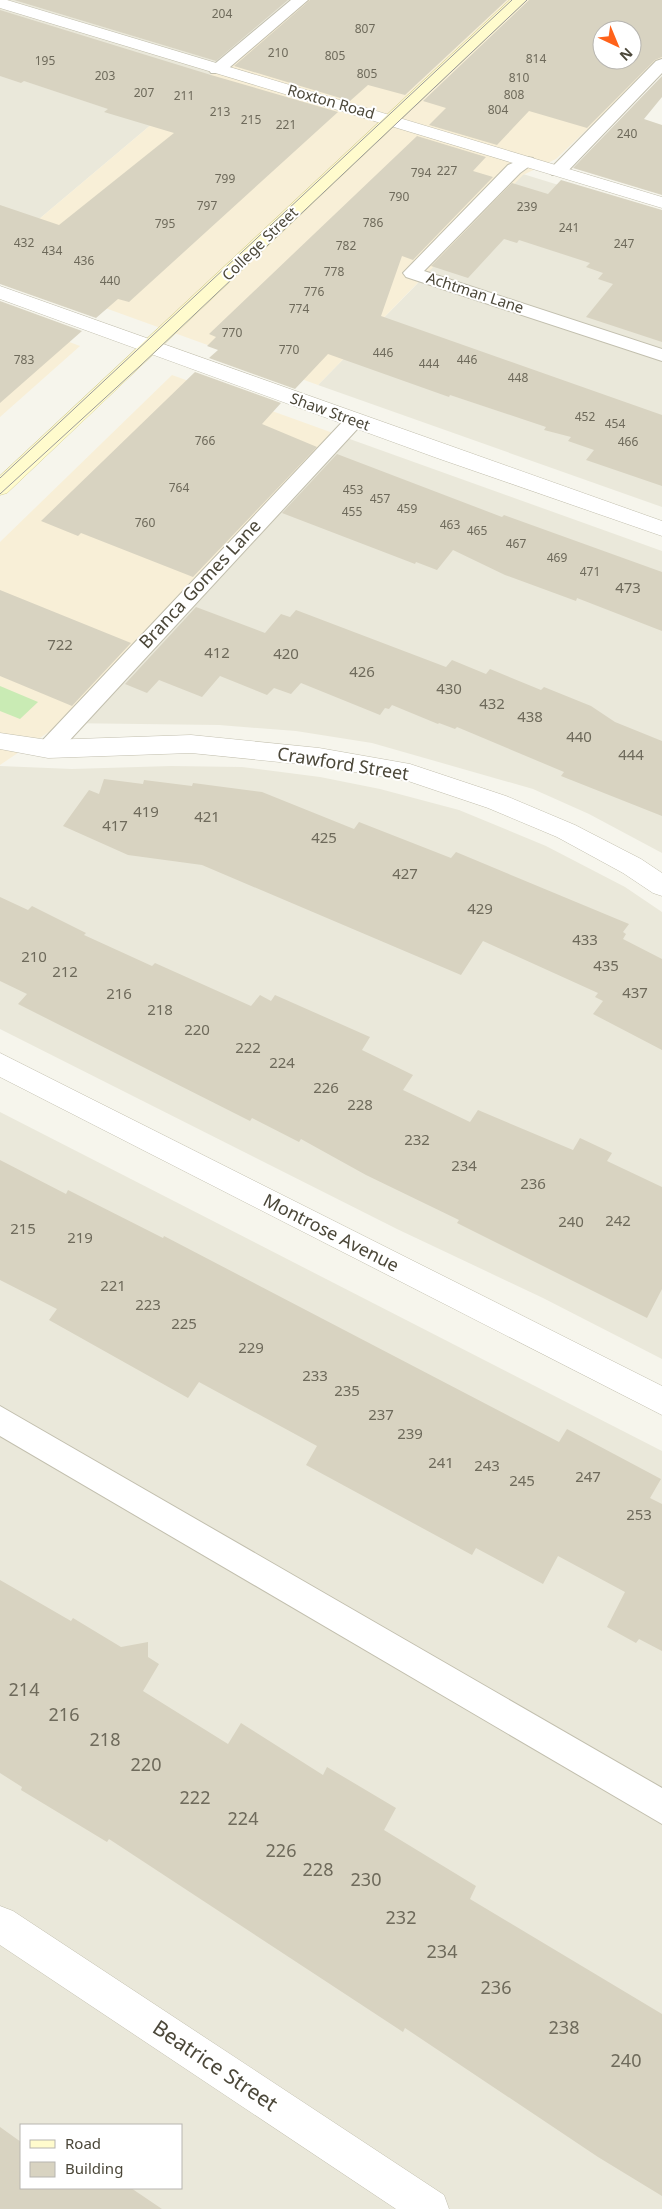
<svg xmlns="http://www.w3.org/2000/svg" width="662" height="2209" viewBox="0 0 662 2209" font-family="'Noto Sans',sans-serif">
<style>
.residential{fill:#eae8da;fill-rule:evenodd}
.commercial{fill:#f8efd7;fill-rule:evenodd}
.green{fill:#c9ebb4}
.building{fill:#d8d3c1;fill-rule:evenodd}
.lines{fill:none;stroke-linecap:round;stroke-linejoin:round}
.service-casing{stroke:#c2bfae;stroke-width:2}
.minor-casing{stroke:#c2bfae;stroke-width:1}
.secondary-casing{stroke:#d7d19b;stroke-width:1}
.service{fill:#fff;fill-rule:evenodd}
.minor{fill:#fff;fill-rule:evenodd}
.secondary{fill:#fffbcd;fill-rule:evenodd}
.tram{stroke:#9a9a9a;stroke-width:1}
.labels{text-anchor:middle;stroke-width:4;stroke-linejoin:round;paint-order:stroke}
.far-number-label{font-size:12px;fill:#6e6a5b}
.far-street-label{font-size:15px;fill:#4b4739;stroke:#fff}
.number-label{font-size:15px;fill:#6e6a5b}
.street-label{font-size:18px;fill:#4b4739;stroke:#fff}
.near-number-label{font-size:18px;fill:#6e6a5b}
.near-street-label{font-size:21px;fill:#4b4739;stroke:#fff}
</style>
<rect width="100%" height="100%" fill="#f6f5ec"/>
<path class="residential" d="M0,0h299l-299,252z
M523,174l139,43v290l-344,-122 99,-101 8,-12z
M333,433l329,118v302l-73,-39 -56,-25 -161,-46 -76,-12 -77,-6 -157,-2z
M0,766l72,3 99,-3 71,1 78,10 60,12 79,21 87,36 79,41 37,25v447l-119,-61 -146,-69 -397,-200z
M0,1112l662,339v758h-662zM21,2125h160v63h-160z"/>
<path class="commercial" d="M299,0h363v58l-106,101 -33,16 -205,210 -318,-115v-18zM602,30h30v30h-30z
M0,316l80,30 -80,71z
M172,375l161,58 -271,290 -62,42v-223z"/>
<path class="green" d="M0,686l38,16 -18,17 -20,-8z"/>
<path class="building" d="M14,0h274l-72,61z
M310,0h197l-102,95 -37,-10 -18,16 -116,-35z
M529,0h133v57l-7,3 -68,68 -58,-17 -32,34 -68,-20 17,-17 -23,-7zM602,30h30v30h-30z
M0,10l211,65 127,37 -209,190 -11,-3 -22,19 -96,-34v-79l59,20 115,-92 -70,-21 4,-3 -84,-28 -3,2 -21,-7z
M662,76v21l-18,22 18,6v70l-89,-27z
M417,136l69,21 -13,14 20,6 -80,83 -11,-4 -21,60 281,99v71l-76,-26 8,-10 -26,-9 3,-4 -27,-7 2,-3 -96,-32 -1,2 -121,-43 -33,35 -86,-31 9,-8 -11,-4 9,-9 -7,-3z
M561,180l101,30v132l-76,-25 27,-33 -15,-5 5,-6 -17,-6 4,-4 -71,-23 -2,3 -13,-4 -36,39 -37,-12 81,-83 36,11z
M0,301l82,30 -82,72z
M195,372l86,31 -19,21 55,23 -124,130 -112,-44 -3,3 -37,-15z
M337,454l165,63 2,-2 158,57v59l-85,-33 -1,3 -71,-26 -52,-25 -16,20 -21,-8 -1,2 -133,-51z
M0,590l131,53 -59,63 -72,-30z
M196,607l69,26 16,-19 9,3 6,-7 150,57 6,-7 34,14 4,-5 51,21 3,-3 47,19 24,16 47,19v75l-101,-40 3,-4 -107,-45 -2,2 -16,-6 -1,1 -46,-19 -3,4 -4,-1 -5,7 -79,-32 -10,11 -17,-6 -7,7 -47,-19 -18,21 -43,-17 -12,13 -22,-9z
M104,779l39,5 1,-4 48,6 1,-3 69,9 92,37 5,-7 92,36 5,-6 173,72 -6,8 3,2 -3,5 39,20v91l-69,-36 10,-13 -8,-4 3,-4 -115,-52 -22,34 -259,-110 -74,-10 -65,-29 26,-36 10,4z
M0,897l28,13 4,-4 54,27 -2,2 68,31 3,-3 96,43 9,-11 11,6 4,-6 95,42 -8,13 51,25 -10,15 67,32 8,-12 95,40 7,-12 32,15 -5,8 55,26v102l-15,29 -190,-95 2,-3 -93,-45 -65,-36 -2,3 -47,-24 -2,3 -232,-117 9,-10 -27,-13z
M0,1160l66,34 2,-4 95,48 1,-2 395,206 8,-13 94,50 -11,19 12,6v147l-23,-12 -3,4 -29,-16 18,-35 -67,-36 -15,28 -67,-36 -4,7 -166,-90 11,-19 -118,-64 -11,16 -139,-78 8,-11 -57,-29z
M0,1580l71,41 2,-3 48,29 27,-5v15l11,7 -16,27 85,53 13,-21 82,52 4,-8 69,41 -12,22 92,56 -6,13 192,115v182l-64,-39 -193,-129 -2,4 -294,-193 -2,3 -86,-52 1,-3 -22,-14z
M0,2127l21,15v46h110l31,21h-162z"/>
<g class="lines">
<g class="service-casing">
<path id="service" d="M291,0h17l-85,73h-12l-2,-3 2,-3z
M662,59v14l-98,102h-12l-3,-4 3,-4 104,-106z
M527,157l6,1 2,4 -15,11 -96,98 238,78v12l-256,-84 -3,-4 105,-108z
M354,415l7,2 3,4 -3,4 -305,330 -8,2 -8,-2 -3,-6 3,-6 307,-326z
M0,1406l662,382v36l-662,-388z"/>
</g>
<g class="minor-casing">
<path id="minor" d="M0,0h7l655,197v11l-662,-200z
M0,286l662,235v15l-225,-78 -437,-159z
M0,733l48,7 143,-5 128,13 91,16 96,32 69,29 66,34 21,14v23l-9,-3 -30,-20 -66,-36 -69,-29 -80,-27 -89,-15 -128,-13 -143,5 -48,-9z
M0,1053l662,333v29l-662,-338z
M0,1906l13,5 431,284 5,14h-53l-396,-264z"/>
</g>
<g class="secondary-casing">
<path id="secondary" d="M510,0h17l-520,493 -7,2v-19z"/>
</g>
<use href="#service" class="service"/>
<use href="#minor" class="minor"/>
<use href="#secondary" class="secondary"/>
<path class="tram" d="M0,478l512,-478
M0,494l140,-128 387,-366"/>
</g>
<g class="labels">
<g class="far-number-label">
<text x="222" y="18">204</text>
<text x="365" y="33">807</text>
<text x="278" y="57">210</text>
<text x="335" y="60">805</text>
<text x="536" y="63">814</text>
<text x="45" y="65">195</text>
<text x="367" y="78">805</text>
<text x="105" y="80">203</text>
<text x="519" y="82">810</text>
<text x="144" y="97">207</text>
<text x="514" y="99">808</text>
<text x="184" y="100">211</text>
<text x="498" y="114">804</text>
<text x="220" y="116">213</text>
<text x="251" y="124">215</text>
<text x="286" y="129">221</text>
<text x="627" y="138">240</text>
<text x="447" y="175">227</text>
<text x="421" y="177">794</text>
<text x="225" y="183">799</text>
<text x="399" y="201">790</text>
<text x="207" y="210">797</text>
<text x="527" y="211">239</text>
<text x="373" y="227">786</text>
<text x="165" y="228">795</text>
<text x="569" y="232">241</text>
<text x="24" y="247">432</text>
<text x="624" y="248">247</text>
<text x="346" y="250">782</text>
<text x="52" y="255">434</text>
<text x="84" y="265">436</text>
<text x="334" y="276">778</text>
<text x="110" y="285">440</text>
<text x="314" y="296">776</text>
<text x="299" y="313">774</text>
<text x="232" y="337">770</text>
<text x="289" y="354">770</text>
<text x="383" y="357">446</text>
<text x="24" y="364">783</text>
<text x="467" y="364">446</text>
<text x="429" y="368">444</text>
<text x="518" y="382">448</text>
<text x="585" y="421">452</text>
<text x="615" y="428">454</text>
<text x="205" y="445">766</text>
<text x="628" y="446">466</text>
<text x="179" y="492">764</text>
<text x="353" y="494">453</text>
<text x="380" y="503">457</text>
<text x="407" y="513">459</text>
<text x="352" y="516">455</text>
<text x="145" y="527">760</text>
<text x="450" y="529">463</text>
<text x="477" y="535">465</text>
<text x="516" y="548">467</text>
<text x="557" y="562">469</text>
<text x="590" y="576">471</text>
</g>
<g class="far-street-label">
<text transform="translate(331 102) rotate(16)" y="5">Roxton Road</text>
<text transform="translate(260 244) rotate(-44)" y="5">College Street</text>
<text transform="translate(475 293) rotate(18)" y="5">Achtman Lane</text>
<text transform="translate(330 412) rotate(20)" y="5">Shaw Street</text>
</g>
<g class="number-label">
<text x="628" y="593">473</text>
<text x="60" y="650">722</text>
<text x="217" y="658">412</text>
<text x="286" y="659">420</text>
<text x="362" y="677">426</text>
<text x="449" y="694">430</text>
<text x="492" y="709">432</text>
<text x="530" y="722">438</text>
<text x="579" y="742">440</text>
<text x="631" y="760">444</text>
<text x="146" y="817">419</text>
<text x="207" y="822">421</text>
<text x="115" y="831">417</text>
<text x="324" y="843">425</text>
<text x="405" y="879">427</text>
<text x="480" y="914">429</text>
<text x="585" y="945">433</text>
<text x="34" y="962">210</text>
<text x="606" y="971">435</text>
<text x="65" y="977">212</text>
<text x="635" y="998">437</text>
<text x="119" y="999">216</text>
<text x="160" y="1015">218</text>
<text x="197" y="1035">220</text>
<text x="248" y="1053">222</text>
<text x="282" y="1068">224</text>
<text x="326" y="1093">226</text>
<text x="360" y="1110">228</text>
<text x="417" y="1145">232</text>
<text x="464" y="1171">234</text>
<text x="533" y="1189">236</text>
<text x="618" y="1226">242</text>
<text x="571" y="1227">240</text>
<text x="23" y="1234">215</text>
<text x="80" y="1243">219</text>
<text x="113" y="1291">221</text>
<text x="148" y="1310">223</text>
<text x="184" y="1329">225</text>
<text x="251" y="1353">229</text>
<text x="315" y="1381">233</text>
<text x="347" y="1396">235</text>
<text x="381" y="1420">237</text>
<text x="410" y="1439">239</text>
<text x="441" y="1468">241</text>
<text x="487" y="1471">243</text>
<text x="588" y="1482">247</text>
<text x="522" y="1486">245</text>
<text x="639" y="1520">253</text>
</g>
<g class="street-label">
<text transform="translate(200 584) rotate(-47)" y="6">Branca Gomes Lane</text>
<text transform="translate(343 764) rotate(9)" y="6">Crawford Street</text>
<text transform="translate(331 1233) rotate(27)" y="6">Montrose Avenue</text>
</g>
<g class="near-number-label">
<text x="24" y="1696">214</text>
<text x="64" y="1721">216</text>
<text x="105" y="1746">218</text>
<text x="146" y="1771">220</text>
<text x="195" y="1804">222</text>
<text x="243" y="1825">224</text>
<text x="281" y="1857">226</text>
<text x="318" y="1876">228</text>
<text x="366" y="1886">230</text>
<text x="401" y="1924">232</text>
<text x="442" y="1958">234</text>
<text x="496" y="1994">236</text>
<text x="564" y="2034">238</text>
<text x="626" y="2067">240</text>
</g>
<g class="near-street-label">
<text transform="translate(215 2066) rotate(34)" y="7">Beatrice Street</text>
</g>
</g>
<rect x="20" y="2124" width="162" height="65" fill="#ffffff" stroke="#b7b5b0"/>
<rect x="30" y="2140" width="25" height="8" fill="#fffbcd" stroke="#b7b5b0"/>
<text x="65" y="2149" font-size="15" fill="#4b4739">Road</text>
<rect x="30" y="2162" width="25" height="15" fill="#d8d3c1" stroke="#b7b5b0"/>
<text x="65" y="2174" font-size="15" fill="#4b4739">Building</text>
<g transform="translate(617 45) rotate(136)"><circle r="24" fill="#ffffff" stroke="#b7b5b0"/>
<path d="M0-4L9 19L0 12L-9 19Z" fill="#ff621a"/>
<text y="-8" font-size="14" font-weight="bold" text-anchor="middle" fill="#4b4739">N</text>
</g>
</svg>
